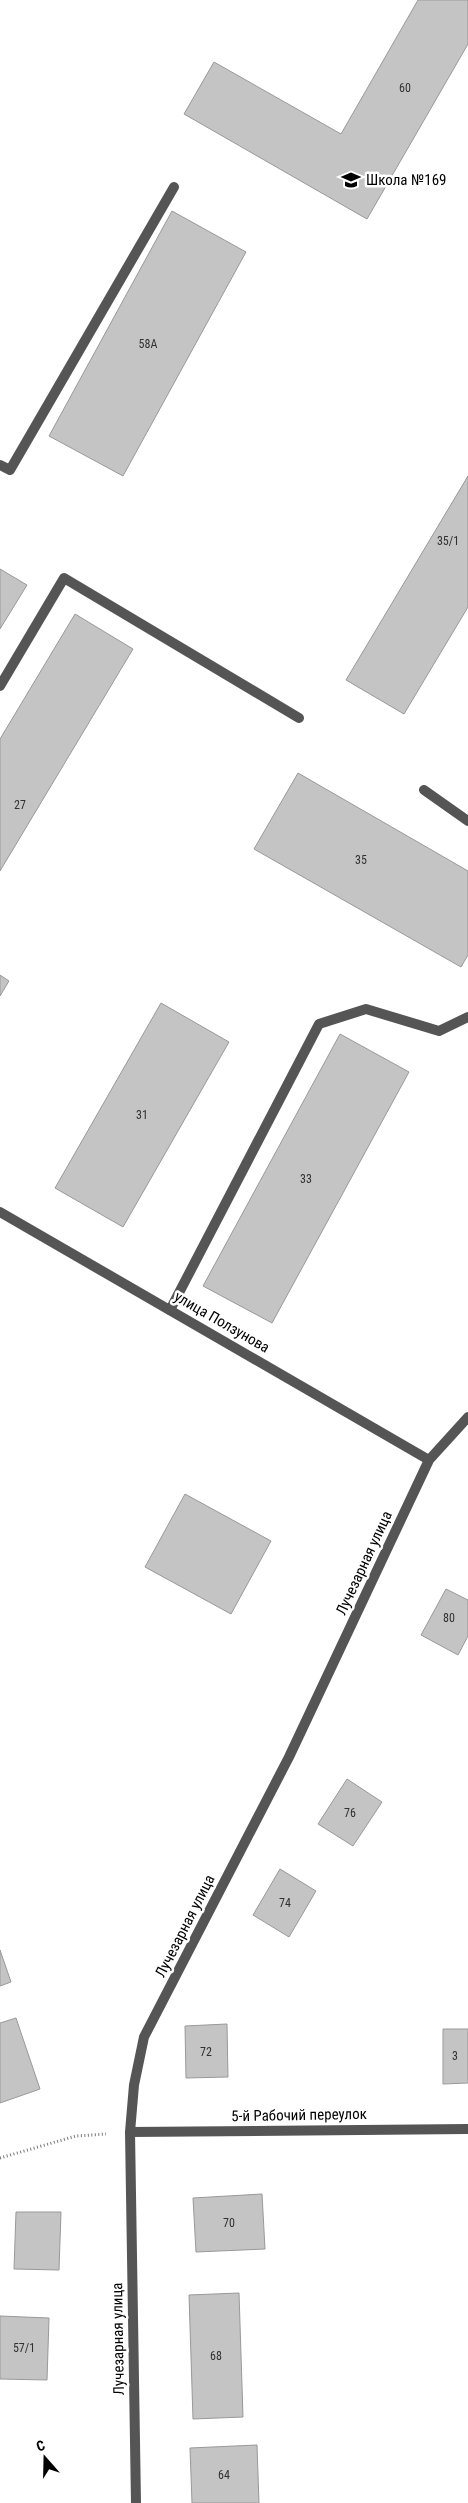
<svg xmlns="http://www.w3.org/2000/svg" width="468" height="2503" viewBox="0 0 468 2503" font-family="'Roboto Condensed',sans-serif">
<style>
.building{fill:#c4c4c4;stroke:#999}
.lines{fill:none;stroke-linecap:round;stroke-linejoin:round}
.path{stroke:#777;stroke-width:3;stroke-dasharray:1 2.5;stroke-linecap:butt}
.service{stroke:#555;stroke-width:10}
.minor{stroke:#555;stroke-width:10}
.labels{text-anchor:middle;stroke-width:5;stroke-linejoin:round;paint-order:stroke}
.number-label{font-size:12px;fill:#313131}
.poi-label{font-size:15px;fill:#000;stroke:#fff;text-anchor:start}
.street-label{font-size:15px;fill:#000;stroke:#fff}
</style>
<rect width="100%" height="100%" fill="#fff"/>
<path class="building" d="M418,0h50v44l-101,175 -183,-105 30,-52 127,72z
M172,211l74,41 -123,224 -74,-40z
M468,476v131l-64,107 -58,-34z
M0,569l27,16 -27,44z
M75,614l58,35 -133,222v-132z
M298,773l170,98v84l-7,12 -207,-118z
M0,975l9,6 -9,15z
M161,1003l68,39 -106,185 -68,-39z
M340,1034l69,38 -137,251 -69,-37z
M185,1494l86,47 -40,73 -86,-47z
M446,1589l22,11v36l-10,19 -37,-20z
M347,1779l35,23 -29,44 -35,-22z
M280,1869l36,22 -27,46 -36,-22z
M0,1950l11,32 -11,4z
M16,2018l24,71 -40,14v-80z
M227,2024l1,53 -42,1 -1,-52z
M443,2029h25v54l-25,1z
M262,2194l3,55 -69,3 -3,-54z
M16,2212h45l-2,58 -45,-1z
M239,2293l4,124 -50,2 -4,-124z
M0,2316l49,2 -2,62 -47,-1z
M257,2445l2,58h-67l-2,-55z"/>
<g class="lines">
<path class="path" d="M0,2158l76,-22 30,-2"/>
<path class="service" d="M0,465l10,5 164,-283
M0,686l64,-108 235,140
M424,790l44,31
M170,1310l149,-286 47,-15 73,22 29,-14"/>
<path class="minor" d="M0,1212l429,248
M130,2132l338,-3
M136,2503l-6,-371 4,-47 10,-48 145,-280 140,-297 39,-43"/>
</g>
<defs>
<g id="school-bare" transform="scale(1.5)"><path d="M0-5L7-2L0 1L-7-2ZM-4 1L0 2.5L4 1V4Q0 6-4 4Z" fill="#000" stroke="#fff" stroke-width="2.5" paint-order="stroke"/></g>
</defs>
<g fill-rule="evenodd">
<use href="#school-bare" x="351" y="180"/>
</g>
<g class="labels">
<g class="number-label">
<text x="405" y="92">60</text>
<text x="148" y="348">58А</text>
<text x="448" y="545">35/1</text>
<text x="20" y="809">27</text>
<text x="361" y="864">35</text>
<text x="142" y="1119">31</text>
<text x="306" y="1183">33</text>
<text x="449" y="1622">80</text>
<text x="350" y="1817">76</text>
<text x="285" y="1907">74</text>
<text x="206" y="2056">72</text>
<text x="455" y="2060">3</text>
<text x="229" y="2227">70</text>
<text x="24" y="2352">57/1</text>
<text x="216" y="2360">68</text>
<text x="224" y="2479">64</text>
</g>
<g class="poi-label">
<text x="366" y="185">Школа №169</text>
</g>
<g class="street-label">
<text transform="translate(222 1322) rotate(30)" y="5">улица Ползунова</text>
<text transform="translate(364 1563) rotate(-65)" y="5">Лучезарная улица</text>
<text transform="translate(185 1926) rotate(-63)" y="5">Лучезарная улица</text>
<text transform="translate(299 2115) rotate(-1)" y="5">5-й Рабочий переулок</text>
<text transform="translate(118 2339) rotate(-91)" y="5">Лучезарная улица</text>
</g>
</g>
<g transform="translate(45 2458) rotate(340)" stroke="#ffffff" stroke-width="4" paint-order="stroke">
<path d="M0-4L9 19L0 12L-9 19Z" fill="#000000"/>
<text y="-8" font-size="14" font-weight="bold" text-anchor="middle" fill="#000000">С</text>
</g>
</svg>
